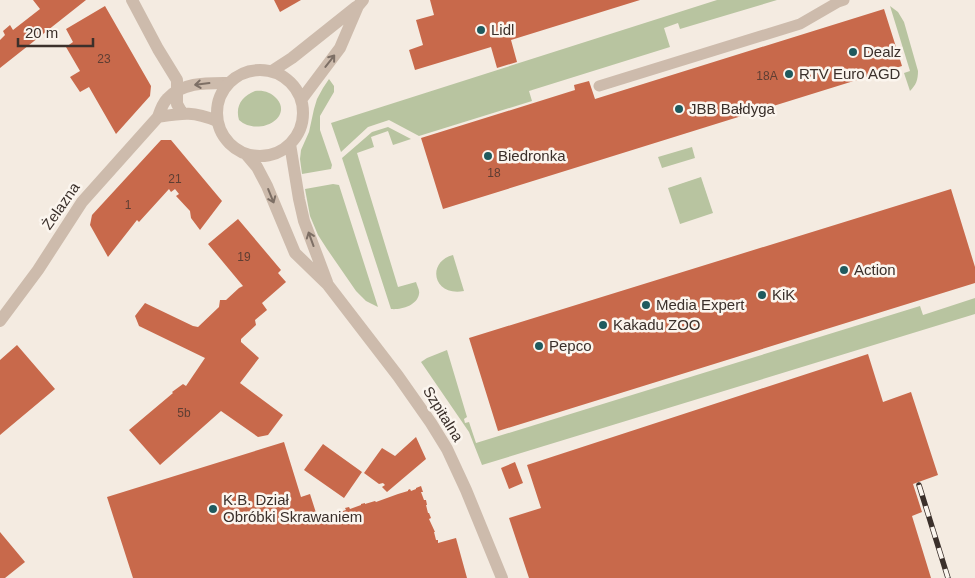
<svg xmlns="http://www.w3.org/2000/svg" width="975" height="578" viewBox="0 0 975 578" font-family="Helvetica,sans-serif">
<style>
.green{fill:#b8c4a0}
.building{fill:#c8694b}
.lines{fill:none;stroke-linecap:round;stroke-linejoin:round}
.service{stroke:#cdbbac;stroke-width:11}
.minor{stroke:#cdbbac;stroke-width:12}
.tertiary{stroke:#cdbbac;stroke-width:12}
.rail-casing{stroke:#3b302b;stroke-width:5.5}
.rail{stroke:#fbf5ee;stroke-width:4;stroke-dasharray:11;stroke-linecap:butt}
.oneway{stroke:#7d6f65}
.poi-dot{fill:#1f5a5e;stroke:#fbf5ee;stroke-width:2}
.labels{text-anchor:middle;stroke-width:5;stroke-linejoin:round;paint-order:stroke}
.number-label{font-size:12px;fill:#5e3e33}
.poi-label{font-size:15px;fill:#3b302b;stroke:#fbf5ee;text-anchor:start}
.street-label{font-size:15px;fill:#3b302b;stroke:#fbf5ee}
</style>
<rect width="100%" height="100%" fill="#f4ebe1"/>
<path class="green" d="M717,0h60l-97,29 -2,-6 -14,5 6,19 -141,44 3,10 -113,35 -30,-16 -21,7 -27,25 -10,-29z
M890,6l8,6 6,10 14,49c0,9 -2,14 -8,20l-6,-18 6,-2z
M329,79l5,7v6l-14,24v14l12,35 -1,4 -29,5 -2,-15 1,-9 8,-18 5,-23 3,-10 6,-11z
M255,91c8,-1 16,1 22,8 16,19 -19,38 -38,21 -4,-14 3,-24 16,-29z
M388,127l23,12 -18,6 -5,-14 -17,6 3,10 -17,6 41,134 18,-5c1,4 4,8 3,12 -2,12 -19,16 -28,15l-49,-151 30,-26z
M692,147l3,11 -33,10 -4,-11z
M701,177l12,36 -33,11 -12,-36z
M333,184l6,1 39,122 -12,-6 -10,-10 -29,-42 -9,-14 -8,-19 -5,-27z
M453,255l11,36c-31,6 -38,-29 -11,-36z
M975,298v16l-493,151 -13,-33 -48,-70 6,-4 20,-8 20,67 -3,2 1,4 4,-1 7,21 444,-137 3,9z"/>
<path class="building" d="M33,0h53l-86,68v-28l5,-5 -2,-4 7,-6 3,5 27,-21z
M274,0h27l-21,12z
M430,0h210l-129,40 6,22 -20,6 -6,-21 -76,23 -6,-20 14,-5 -7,-25 18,-5z
M105,6l46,80 -1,10 -34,38 -27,-47 -9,5 -10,-15 10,-6 -14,-24 7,-5 -7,-13z
M884,9l18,57 -459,143 -22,-71 154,-48 -1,-5 15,-4 6,18z
M161,140h10l51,61 -22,29 -9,-12 -1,-7 -14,-15 3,-2 -4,-5 -4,3 -2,-3 -30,33 -2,-2 -29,37 -18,-32 2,-10z
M951,189l24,78v16l-477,148 -29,-93z
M238,219l43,51 -3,3 8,9 -24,21 5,7 -12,10 1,5 -15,14v3l18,16 -19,25 43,32 -15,20 -10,2 -37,-26 -61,54 -31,-35 44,-37 -1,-1 11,-8 3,2 19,-28 -66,-32 -4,-10 10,-13 48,23 5,1 21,-20 1,-7h6l13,-12 4,-2 -35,-42z
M17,345l38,44 -55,46v-75z
M868,354l15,48 28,-10 27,83 -25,9 9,28 -10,4 19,62h-402l-20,-60 32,-10 -14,-43z
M416,437l10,22 -39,33 -5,-5 3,-2 -2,-2 -4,1 -15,-11 18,-25 13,8z
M284,442l17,55 9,-3 8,25 12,-4 -1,-2 4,-1 1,2 12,-4 -1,-2 4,-1 1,2 11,-4v-1l4,-1v1l10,-3 1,1 22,-8 10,-3v-1l2,-1 1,2 5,-2v-1l5,-2 2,6h-2l3,8h2l1,5h-1l2,8h1l2,5 -2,1 6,13h-1l2,8h2v3l18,-5 11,40h-334l-26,-81z
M323,444l39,28 -18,26 -40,-28z
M515,462l8,21 -14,6 -8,-21z
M0,532l25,30 -20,16h-5z"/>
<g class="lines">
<path class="service" d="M599,86l201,-62 38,-22 6,-2"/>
<path class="minor" d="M132,0l26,49 19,31v24l5,9
M158,117c25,-4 35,-6 59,4
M0,321l38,-51 44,-68 76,-85c2,-6 5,-14 9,-18 15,-17 40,-16 61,-16"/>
<path class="tertiary" d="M217 113a43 43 0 1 1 86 0a43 43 0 1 1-86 0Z
M272,71l20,-13 64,-51
M301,100l39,-52 18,-42 5,-6
M290,144l9,55 5,22 23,61
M246,154l11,13 10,19 28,67 33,32 70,91 33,47 16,26 19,41 36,88"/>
<g class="rail-casing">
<path id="rail" d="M919,485l29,93"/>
</g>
<use href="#rail" class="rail"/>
</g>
<defs><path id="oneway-shaft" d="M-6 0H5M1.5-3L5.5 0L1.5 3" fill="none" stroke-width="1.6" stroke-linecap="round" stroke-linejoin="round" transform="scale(1.25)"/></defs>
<g class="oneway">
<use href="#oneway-shaft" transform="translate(330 61) rotate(-52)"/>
<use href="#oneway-shaft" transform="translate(202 84) rotate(173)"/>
<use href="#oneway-shaft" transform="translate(271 196) rotate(68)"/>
<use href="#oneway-shaft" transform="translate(311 239) rotate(-110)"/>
</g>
<g class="poi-dot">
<circle cx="481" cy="30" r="5"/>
<circle cx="853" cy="52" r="5"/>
<circle cx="789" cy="74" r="5"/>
<circle cx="679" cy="109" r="5"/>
<circle cx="488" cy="156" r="5"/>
<circle cx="844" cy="270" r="5"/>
<circle cx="762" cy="295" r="5"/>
<circle cx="646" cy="305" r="5"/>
<circle cx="603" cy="325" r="5"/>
<circle cx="539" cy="346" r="5"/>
<circle cx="213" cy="509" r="5"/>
</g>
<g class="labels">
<g class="number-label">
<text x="104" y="63">23</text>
<text x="767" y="80">18A</text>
<text x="494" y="177">18</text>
<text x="175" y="183">21</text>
<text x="128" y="209">1</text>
<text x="244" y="261">19</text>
<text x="184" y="417">5b</text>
</g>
<g class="poi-label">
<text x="491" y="35">Lidl</text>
<text x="863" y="57">Dealz</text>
<text x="799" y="79">RTV Euro AGD</text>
<text x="689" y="114">JBB Bałdyga</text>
<text x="498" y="161">Biedronka</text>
<text x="854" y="275">Action</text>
<text x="772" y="300">KiK</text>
<text x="656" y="310">Media Expert</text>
<text x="613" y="330">Kakadu ZOO</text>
<text x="549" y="351">Pepco</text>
<text x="223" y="505">K.B. Dział<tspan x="223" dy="17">Obróbki Skrawaniem</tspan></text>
</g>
<g class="street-label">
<text transform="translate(61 206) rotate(-55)" y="5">Żelazna</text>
<text transform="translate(443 414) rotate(58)" y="5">Szpitalna</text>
</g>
</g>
<path d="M18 38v8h75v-8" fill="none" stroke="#3b302b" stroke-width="2.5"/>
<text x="25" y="38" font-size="15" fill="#3b302b" stroke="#fbf5ee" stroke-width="4" paint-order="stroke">20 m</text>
</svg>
